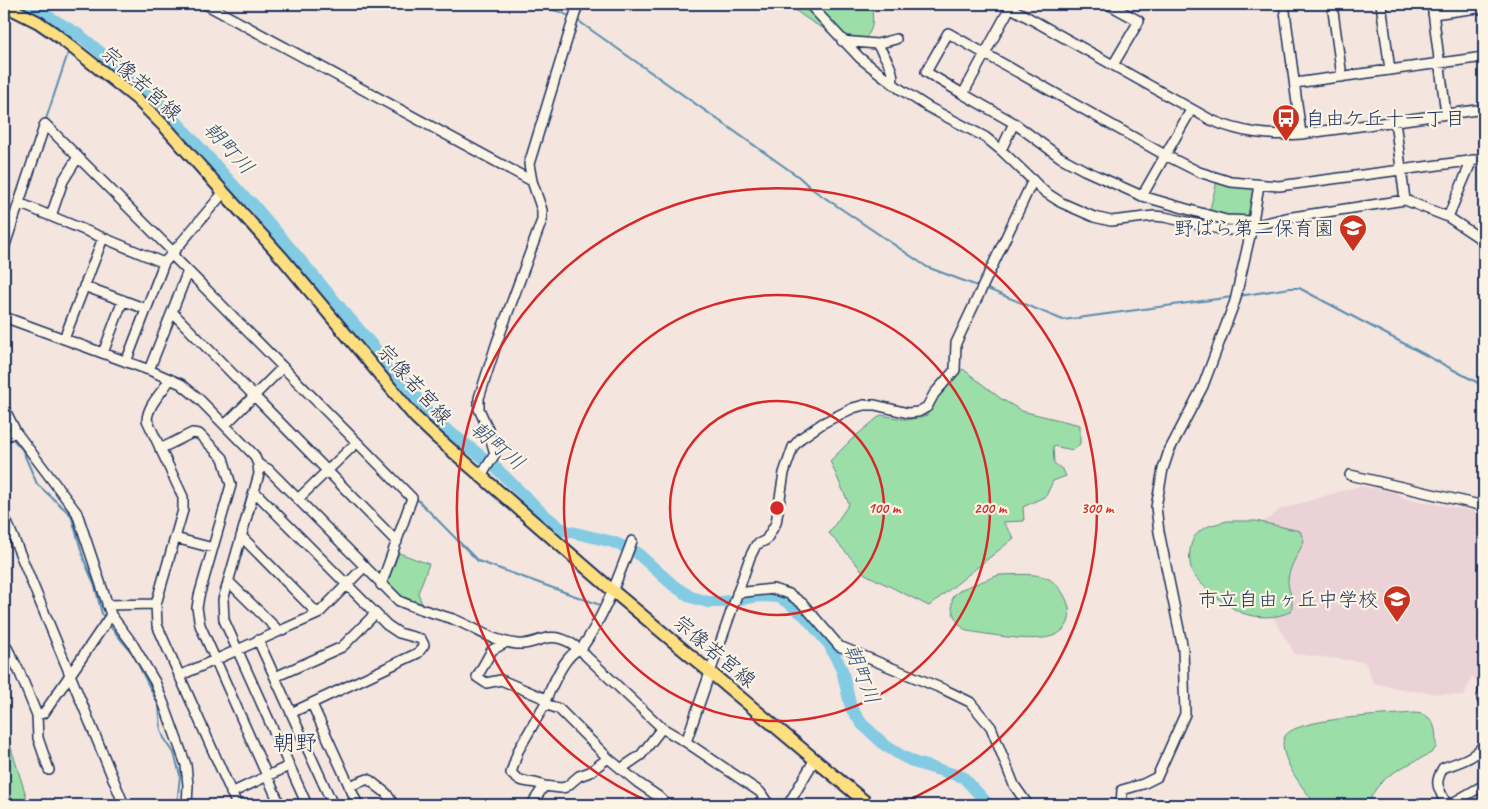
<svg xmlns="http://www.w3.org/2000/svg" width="1488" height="809" viewBox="0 0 1488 809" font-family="Caveat,'Klee One',sans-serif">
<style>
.built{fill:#ebd2d7}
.green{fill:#9cdea8;stroke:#5c8683}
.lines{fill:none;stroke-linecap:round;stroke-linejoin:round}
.stream{stroke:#598dae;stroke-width:2}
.river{stroke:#82cbe3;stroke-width:12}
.minor-casing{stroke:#1b2f5e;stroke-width:12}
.major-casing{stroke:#1b2f5e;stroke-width:15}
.minor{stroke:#fcf5e5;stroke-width:9}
.major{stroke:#fedf80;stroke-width:11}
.ring{fill:none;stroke:#d62828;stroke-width:2.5}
.labels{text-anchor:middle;stroke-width:4.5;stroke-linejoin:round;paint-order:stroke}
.street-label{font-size:20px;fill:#1b2f5e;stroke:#fcf5e5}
.poi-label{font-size:20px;fill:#1b2f5e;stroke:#fcf5e5;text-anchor:end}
.water-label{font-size:21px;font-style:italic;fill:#35567f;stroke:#fcf5e5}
.quarter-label{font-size:22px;fill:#1b2f5e;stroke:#fcf5e5}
.centre{fill:#d62828;stroke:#fcf5e5;stroke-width:2.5}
.ring-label{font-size:15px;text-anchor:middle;font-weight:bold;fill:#d62828;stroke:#fcf5e5;stroke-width:4.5;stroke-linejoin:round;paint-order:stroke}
</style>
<rect width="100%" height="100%" fill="#f4e5df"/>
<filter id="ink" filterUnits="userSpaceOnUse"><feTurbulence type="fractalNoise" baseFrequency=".02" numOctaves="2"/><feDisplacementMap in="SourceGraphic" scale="10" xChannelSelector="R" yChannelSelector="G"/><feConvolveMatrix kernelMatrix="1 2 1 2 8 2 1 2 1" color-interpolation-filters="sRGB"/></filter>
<g filter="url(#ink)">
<path class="built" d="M1359,486l37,6 6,6 82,15v171l-2,1 -10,-9 -8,20 -51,-5 -40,-8 -8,-21 -70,-8 -38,-63 -9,-57 33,-25z"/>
<path class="green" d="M788,4h84c1,19 3,34 -19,39 -24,-11 -45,-21 -65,-39z
M1217,181l37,7 -3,29 -25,1 -17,-5z
M963,369l37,29 22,13 58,14v19l-7,6 -20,-4 1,17 9,7 3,6 -13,5 -7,15 -23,11 1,14 -21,1 11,16 -85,68 -64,-32 -36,-41 20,-29 -19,-43 21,-21 30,-25 27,5 19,-5 11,-26z
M1227,521h29l44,10 4,10c-5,12 -14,24 -16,38 -1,11 7,19 3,32 -13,8 -35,7 -49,2 -14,-6 -44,-28 -50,-42 -3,-8 -3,-18 -1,-26 2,-6 3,-9 8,-13 7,-7 19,-8 28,-11z
M399,553l30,11 -11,29 5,14c-15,-6 -25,-13 -36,-24z
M999,575c15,0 37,-3 50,4 19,12 32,45 6,56 -20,9 -66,-1 -88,-4 -11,-7 -18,-21 -14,-35l9,-7z
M1414,713c22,1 22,17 22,35l-5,5c-24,13 -47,19 -60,44l2,8h-56c-13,-14 -39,-48 -33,-67 7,-21 110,-23 130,-25z
M4,726l25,79h-25z"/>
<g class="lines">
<path class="stream" d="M518,4c19,2 36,4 53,13
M577,20l222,157 13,12 115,78 53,20
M75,43l6,-7
M50,123l-4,-4 23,-69
M177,253l53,54
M985,288l78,32 169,-23
M1239,296l51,-8h9l185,98
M4,425l4,8
M11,437l11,12 15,35 34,31 13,45 11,26 7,28 3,4
M415,497l63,64 125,45
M109,625l24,29 26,52 2,24 3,8 10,15 6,22 -3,30"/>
<path class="river" d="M27,4l54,32 76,64 87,97 8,6 186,220 57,44 48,47 20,16 50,12 23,10 38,34 17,11 17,5h14l37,-6 20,1 11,7 15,12 24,28 13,26 9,38 11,16 24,22 16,10 14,7 47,14 26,28"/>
<g class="minor-casing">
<path id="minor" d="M205,4l327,177
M809,4l51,54 40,31 28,18 57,30 16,13 44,42 17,11 32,14 17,4 43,-5 10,1 60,13h13l49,-12 119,-18 43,17 36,24
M1004,4l207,116c30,13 58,16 90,14l183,-25
M1012,4l-49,90 51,29 46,34 24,13 58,26 55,16 29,8 27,1
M1108,4l31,17 -26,44
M1284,4l17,130
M1332,4l10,73
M1381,4l9,66
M1432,4l14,110
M1433,14l45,-6 6,2
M842,41l35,3 19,-5
M877,44c6,10 19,27 15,39
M1295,83l189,-26
M963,94l-37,-22 22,-39 217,122 34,17 32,10 48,4 205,-27
M1395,121l10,79
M1001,150l13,-27
M1142,196l49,-86
M19,203l145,60
M51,216l12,-35 15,-24
M1448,217l24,-57
M4,248l41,-124 128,128 2,6 13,13 224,227 -31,87
M188,271l-16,41 225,230
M84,286l62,23
M4,317l145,53 32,14 16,13 57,58 4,9 1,10 -36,126 1,20 83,185
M64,339l39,-101
M103,353l20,-53
M126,362l38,-99 60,-71
M149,370l23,-58
M170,379c-7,13 -22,25 -23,41l36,77v13l-27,94 1,21 80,180
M4,408l12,24 61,81 34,102 21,28 23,39 10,25 21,58 2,20 -1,20
M225,425l58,-58
M4,437l12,-5
M160,449l32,-16 7,1 24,24 8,27 -32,111 -2,12 3,17 80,180
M258,464l10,5 131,132c18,8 36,12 54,18 23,9 38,22 64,25 20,2 29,-14 52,-2 7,5 12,7 17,14l76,72 24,14 74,50 9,13
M1350,475l134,31
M481,476l14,-22 -7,-25 -9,-20v-11l18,-56 45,-122v-10l-10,-29 -3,-17 49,-160
M254,491l133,134 12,8 22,6 3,6 -6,8 -127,60
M298,499l58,-56
M1482,506l2,-10
M4,515l120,290
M241,536l77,78
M175,538l38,10
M228,581l51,50
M737,593l36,-4 16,5 14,10 36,42 104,43 27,13 21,25 23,58 14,20
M107,605l49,-1
M258,640l75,165
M4,642l15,29 18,44 7,-2 67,-98
M507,642l-15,8 -15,27 9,6 15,-3 45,19
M179,676l139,-62 46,-47
M275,677l67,-30 33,-33
M1484,688l-2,11 2,4
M312,704l46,101
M545,704l14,5 49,49 29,24 22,15 8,8
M37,715l1,23 11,32
M686,742l64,-185 6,-12 10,-5 10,-17 8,-50 9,-26 8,-9 22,-15 30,-15 11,-3h11l33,8 10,-1 9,-5 7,-13 21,-24 1,-27 77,-163
M1484,743c-7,15 -26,19 -41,25 -9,16 -5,18 2,34l6,2 33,-19
M622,768l19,-13 21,-27
M349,786l19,-7 18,14 8,12
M544,786l17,2 5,-1 13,-11 11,-4 18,-14
M231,793l58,-27
M533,805l1,-4 10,-15c-13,-7 -22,0 -33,-13l7,-22 27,-47 1,-5c7,-14 19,-46 35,-50 23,-32 37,-71 51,-108
M788,805l27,-46
M1121,805l1,-15 21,-6 14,-7 28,-63 -2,-65 -24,-117 -3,-25 7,-38 6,-18 34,-65 32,-85 17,-74 7,-42"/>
</g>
<g class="major-casing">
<path id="major" d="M4,5l34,17 16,11 83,66 30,30 117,131 131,157 19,18 179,156 256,214"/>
</g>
<use href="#minor" class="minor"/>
<use href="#major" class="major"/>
</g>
</g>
<g class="ring">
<circle cx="777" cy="508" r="107"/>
<circle cx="777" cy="508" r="213"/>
<path d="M657 805A320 320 0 1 1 897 805"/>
</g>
<defs>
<g id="bus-pin" transform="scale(1.4375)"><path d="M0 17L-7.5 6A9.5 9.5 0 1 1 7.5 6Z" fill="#c8321e" stroke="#fcf5e5"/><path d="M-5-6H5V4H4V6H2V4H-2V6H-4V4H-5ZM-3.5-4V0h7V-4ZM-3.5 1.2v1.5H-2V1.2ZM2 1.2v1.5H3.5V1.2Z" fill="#fff"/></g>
<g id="school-pin" transform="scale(1.4375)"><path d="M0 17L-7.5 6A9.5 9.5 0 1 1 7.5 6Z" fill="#c8321e" stroke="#fcf5e5"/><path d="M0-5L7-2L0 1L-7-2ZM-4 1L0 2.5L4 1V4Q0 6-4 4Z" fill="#fff"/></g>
</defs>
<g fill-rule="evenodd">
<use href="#bus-pin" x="1286" y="118"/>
<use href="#school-pin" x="1353" y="228"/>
<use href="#school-pin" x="1397" y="599"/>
</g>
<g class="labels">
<g class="street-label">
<text transform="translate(142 83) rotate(42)" y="7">宗像若宮線</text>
<text transform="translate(415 384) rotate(48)" y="7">宗像若宮線</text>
<text transform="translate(715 651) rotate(40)" y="7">宗像若宮線</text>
</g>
<g class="poi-label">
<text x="1305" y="125" text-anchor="start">自由ケ丘十一丁目</text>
<text x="1334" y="235">野ばら第二保育園</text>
<text x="1378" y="606">市立自由ヶ丘中学校</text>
</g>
<g class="water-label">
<text transform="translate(229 148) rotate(47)" y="7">朝町川</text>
<text transform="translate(498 446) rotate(40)" y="7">朝町川</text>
<text transform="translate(862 674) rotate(68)" y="7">朝町川</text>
</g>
<g class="quarter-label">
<text x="295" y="750">朝野</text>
</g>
</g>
<circle cx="777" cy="508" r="8" class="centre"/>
<g class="ring-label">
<text x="884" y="513">100 m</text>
<text x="990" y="513">200 m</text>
<text x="1097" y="513">300 m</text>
</g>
<rect width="1488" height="809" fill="none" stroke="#fcf5e5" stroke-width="20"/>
<rect x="10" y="10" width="1468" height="789" fill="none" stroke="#1b2f5e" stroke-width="2" filter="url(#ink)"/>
</svg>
